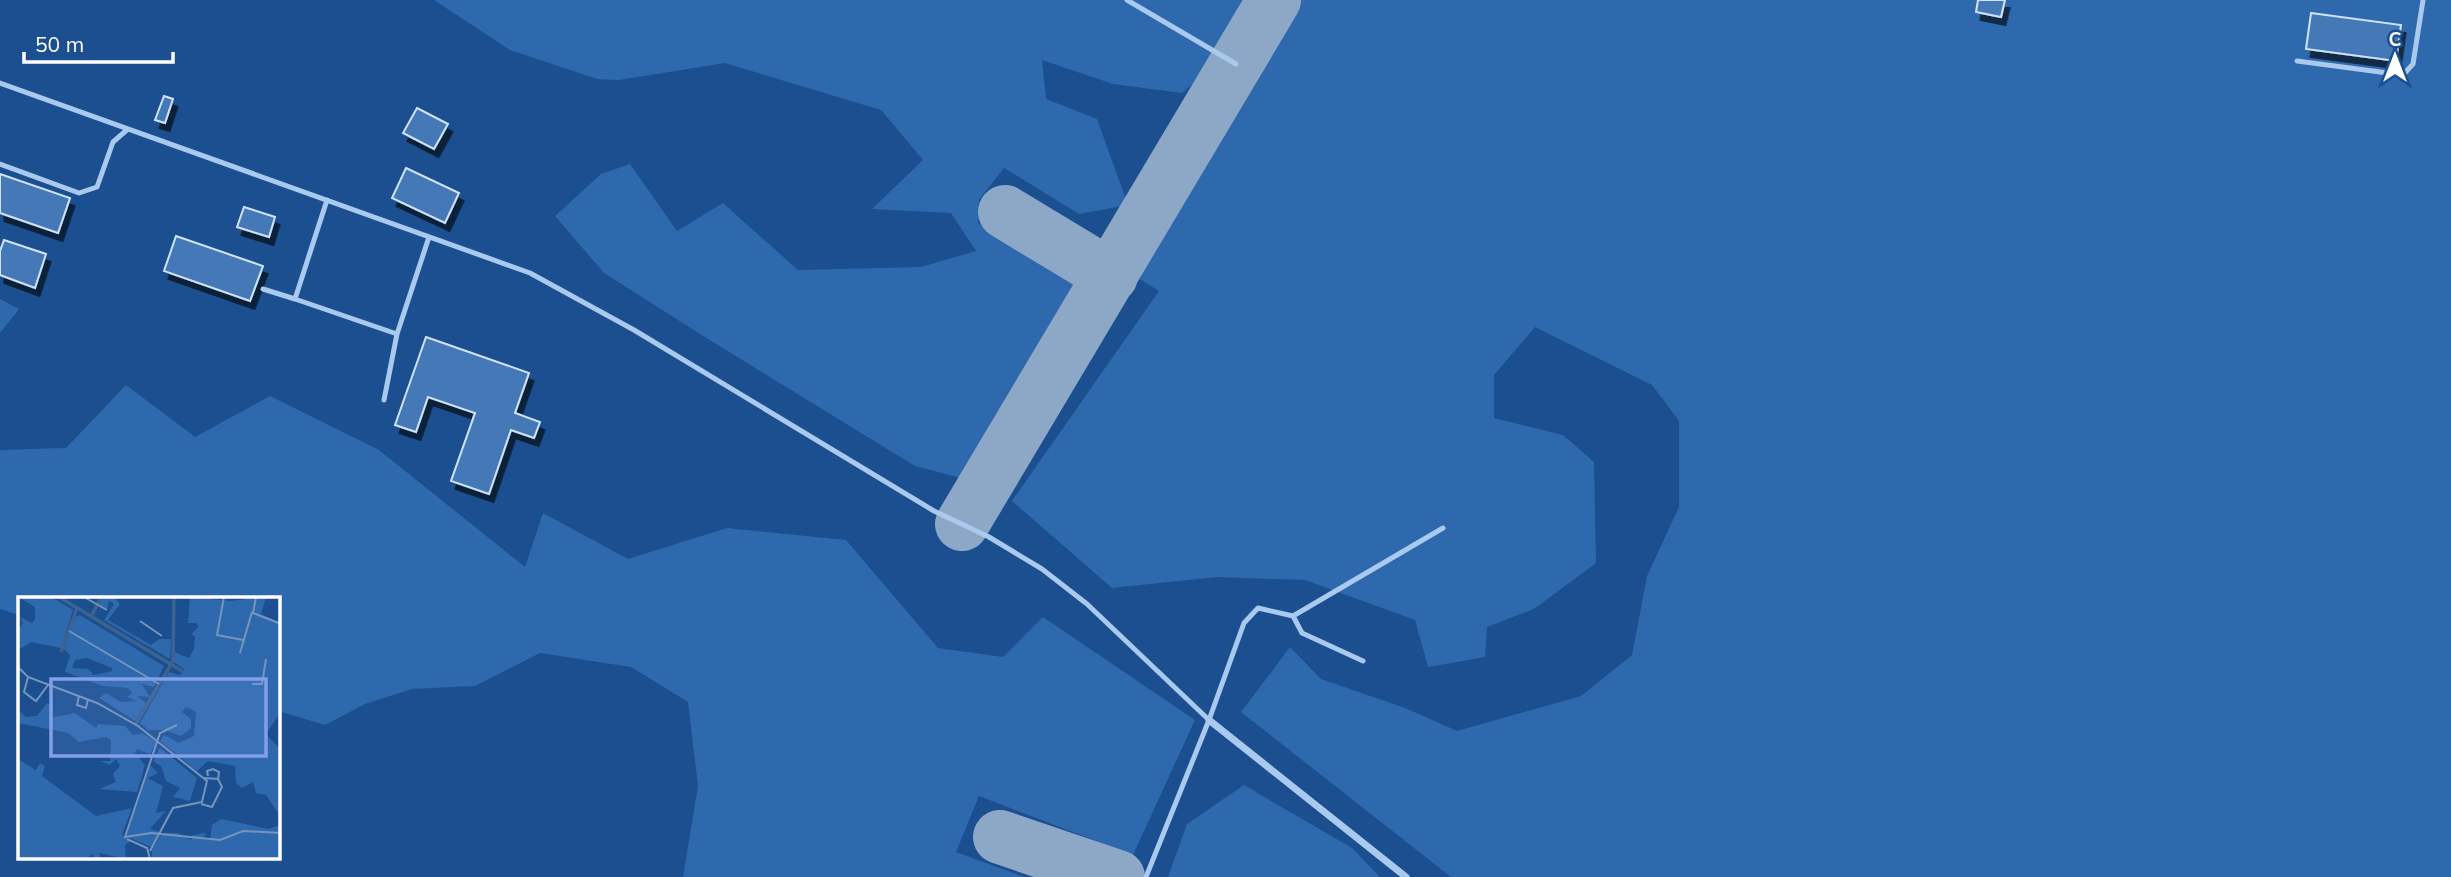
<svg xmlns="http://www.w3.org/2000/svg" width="2451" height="877" viewBox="0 0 2451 877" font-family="Mulish,sans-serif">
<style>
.green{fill:#2e69ad}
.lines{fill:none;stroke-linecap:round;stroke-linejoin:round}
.taxiway{stroke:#8da7c7;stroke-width:54}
.building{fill:#4478b7;stroke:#cfe3fa;stroke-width:2;filter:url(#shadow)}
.service{stroke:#a9c9ee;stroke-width:5}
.minor{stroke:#a9c9ee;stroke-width:7}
.inset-river{fill:none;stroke:#3c6290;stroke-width:3.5}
.inset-road{fill:none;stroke:#7695bc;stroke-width:2}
.view{fill:#839eea;fill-opacity:0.15;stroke:#839eea;stroke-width:3.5}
.inset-edge{fill:none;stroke:#fff;stroke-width:3.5}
</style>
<defs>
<filter id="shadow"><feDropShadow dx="4.5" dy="8" stdDeviation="0" flood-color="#0009"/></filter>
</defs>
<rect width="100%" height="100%" fill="#1b4f8f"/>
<path class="green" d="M434,0h811l-5,7 1,35 -59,51 -69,-9 -71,-24 4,39 51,20 31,86 -49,9 -75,-46 -25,32 -1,23 30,19 43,9 28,25 -15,27 5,16 -64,122 -40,38 -50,-13 -207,-127 -104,-66 -49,-57 46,-42 29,-10 47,67 46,-28 75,67 123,-3 55,-16 -25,-38 -79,-4 51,-49 -42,-50 -156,-47 -106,17 -22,-1 -87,-29z
M1300,0h1151v877h-1000l-210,-165 49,-65 31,32 84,29 52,23 124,-35 51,-41 15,-79 32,-69v-86l-27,-36 -117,-58 -41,48v43l69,17 31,27 2,101 -62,46 -47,18 -2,30 -57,10 -13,-47 -110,-40 -88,-3 -105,11 -100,-87 147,-210 -23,-14z
M0,299l19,10 -19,24z
M126,385l69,52 75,-41 109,54 146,117 18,-54 85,46 99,-31 119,12 92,108 65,9 40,-40 152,103 -62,135 -154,-59 -23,56 68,25h-341l15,-91 -10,-84 -57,-35 -91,-14 -65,33 -63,3 -47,15 -40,21 -47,-14v-112h-259v16l-19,-6v-159l66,-2z
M1244,785l108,63 28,29h-212l19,-53z"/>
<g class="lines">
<path class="taxiway" d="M1005,212l106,64
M962,524l312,-524
M1000,837l118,40"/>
</g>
<path class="building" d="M1978,0h27l-4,17 -25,-5z
M2311,13l90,12 -5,36 -90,-12z
M164,96l9,3 -8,24 -10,-3z
M417,108l31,16 -14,25 -31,-16z
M406,168l53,25 -14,30 -53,-25z
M0,174l70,24 -12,35 -58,-20z
M244,207l31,10 -6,20 -32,-10z
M176,236l87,30 -13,35 -86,-30z
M4,240l42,14 -11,34 -35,-13v-24z
M426,337l103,36 -14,40 25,9 -6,16 -23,-8 -22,64 -38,-13 24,-68 -47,-16 -12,35 -21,-7z"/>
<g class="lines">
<path class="service" d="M1127,0l109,64
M2297,61l106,14 10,-11 10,-64
M0,83l530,190 104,57 300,181 55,26 53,32 45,35 122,116
M0,164l79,29 18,-6 16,-45 15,-13
M327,200l-32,99 102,35 32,-97
M263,289l32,10
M384,400l13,-66
M1293,616l9,17 61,28
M1146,877l63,-157 35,-97 14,-15 35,8 150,-88"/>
<path class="minor" d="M1209,720l197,157"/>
</g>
<g transform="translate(18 597)">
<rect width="262" height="262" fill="#1b4f8f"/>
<path d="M0,0h33l22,13 -12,38 -30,-6 -13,8v-21l5,-6 -3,-6 12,6 3,-4v-12zM84,0h12l6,7 -12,16 43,25 8,-6h12l-1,20 -66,-39 10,-16 -5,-3 -2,8 -8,-4zM172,0l40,4 36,-4 -5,17 18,8 1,-10v101l-14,21 14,15v67l-14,-21 -10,-2 -3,-11 -11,6 -6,-5 -1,-17 -27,-5 -11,10 -37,-30 4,-6 15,8 15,-7 2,-24 -10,-5 -4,5 9,7v9l-10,8 -16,-6h-17l-8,-7 29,-51 11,3 4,-6 -10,-7v-10l15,6 5,-9 1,-13 -4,-1 7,-8 -1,-4h-9zM62,18l84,51 -10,21 -12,-3 8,13 -13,-1 9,7 -11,18 -36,-23 7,-5 15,9 15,-1 -9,-4 5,-4 -4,-5 -25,-2 -38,-14 5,-17 -6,-6 11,-32zM69,61l25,10v3l-18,4 -6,-6 -16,-1 3,-8zM29,106l6,3 -3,12 25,-5 21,15 2,-4 27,2 8,9 9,-2 14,9 -6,12 -13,-5 -2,4 10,12 -8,27 -38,-3 17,-7 -3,-8 7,-8 -4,-7 -6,6 -10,-4h10l1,-21 -5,-3 -27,5 -11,-9 -50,-10v-13l8,7 11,-1zM142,151l37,30 -7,23 -17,-4 7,-9 -14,-7 -5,-15 -8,-5zM0,162l18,11 4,-7 5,3 -3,10 54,40 36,-8 -10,27 9,6 -6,4 1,14 -27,-6 2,6h-7l-1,-5 -5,3 3,2h-73zM132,168l8,8 -10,5 15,8 -7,27 10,-2 -16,18 10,3 -9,15 -25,-11zM203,222l48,10 11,-4v34h-128v-9l10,-17h16l13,7 2,-5 13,-2 -3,6 7,1 2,-15z" fill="#2e69ad" fill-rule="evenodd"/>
<path class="inset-river" d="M41,0l123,74M73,20l10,-20M43,55l16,-44M117,128l38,-64 1,-64"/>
<path class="inset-road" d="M66,0l23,13M206,0l-7,38 26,5M238,0l-3,16 28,11M122,24l22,15M51,34l90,53M222,56l12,-41M0,70l10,10 69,26 41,23 69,55 -5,21 -29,6 -23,43M10,80l-4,15 12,9 12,-16M234,87h10l4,-25M61,99l-2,9 9,3 2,-9M159,128l-17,8 -35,104 26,-4 69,7 23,-9 38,2M190,179l-1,-5 6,-2 6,3 -1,8M183,207l11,3 10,-20 -4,-8 -14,-1M109,242l20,9 3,11"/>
<path class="view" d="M33,82h215v77h-215z"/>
<rect width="262" height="262" class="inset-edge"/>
</g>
<g transform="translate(2395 56)" stroke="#1b4f8f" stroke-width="5" paint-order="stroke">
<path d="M0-5L12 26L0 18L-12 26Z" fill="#ffffff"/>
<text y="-10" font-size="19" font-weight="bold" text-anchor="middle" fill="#ffffff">С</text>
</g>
<path d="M24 52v10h149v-10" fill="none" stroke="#ffffff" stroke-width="3.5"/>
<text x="35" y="52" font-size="21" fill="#ffffff" stroke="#1b4f8f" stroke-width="5" paint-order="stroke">50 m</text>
</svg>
